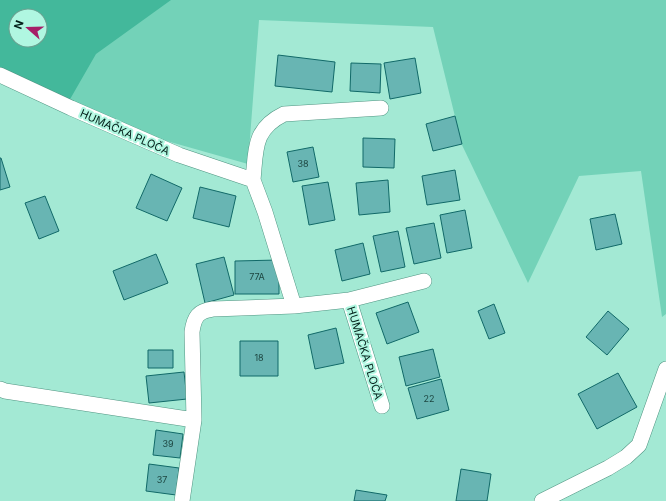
<svg xmlns="http://www.w3.org/2000/svg" width="666" height="501" viewBox="0 0 666 501" font-family="Inter,sans-serif">
<style>
.green{fill:#73d2b8;fill-rule:evenodd}
.forest{fill:#43b89b;fill-rule:evenodd}
.building{fill:#68b5b3;stroke:#116968}
.lines{fill:none;stroke-linecap:round;stroke-linejoin:round}
.street-casing{stroke:#509582;stroke-width:16}
.street{stroke:#fff;stroke-width:15}
.labels{text-anchor:middle;stroke-width:4;stroke-linejoin:round;paint-order:stroke}
.number-label{font-size:9px;fill:#1c4540}
.street-label{font-size:11px;fill:#032019;stroke:#b0f7e1}
</style>
<rect width="100%" height="100%" fill="#a3e9d4"/>
<path class="green" d="M0,0h666v314l-4,3 -21,-146 -62,5 -51,107 -66,-138 -29,-118 -174,-7 -11,144 -106,-30 -142,-63zM16,16h24v24h-24z"/>
<path class="forest" d="M0,0h171l-75,54 -27,47 -69,-30zM16,16h24v24h-24z"/>
<path class="building" d="M278,55l57,7 -3,30 -57,-6z
M415,58l6,35 -31,6 -6,-36z
M351,63l30,1 -1,29 -30,-2z
M455,116l7,28 -29,7 -7,-27z
M363,138l32,1 -1,29 -31,-1z
M313,147l6,30 -26,5 -6,-30z
M0,158h1l9,29 -10,3z
M455,170l5,30 -33,5 -5,-29z
M151,174l31,14 -15,33 -31,-13z
M388,180l2,32 -31,3 -3,-32z
M328,182l7,38 -26,5 -7,-39z
M200,187l36,9 -7,31 -36,-9z
M45,196l14,35 -20,8 -14,-36z
M465,210l7,38 -25,5 -7,-38z
M615,214l7,30 -26,6 -6,-31z
M434,223l7,35 -27,6 -8,-36z
M398,231l7,36 -24,5 -8,-36z
M363,243l7,31 -28,7 -7,-31z
M156,254l12,29 -44,17 -11,-29z
M224,257l10,38 -29,8 -9,-39z
M279,260v34h-44v-33z
M408,302l11,30 -32,12 -11,-31z
M494,304l11,29 -16,6 -11,-28z
M608,311l21,18 -22,26 -21,-18z
M336,328l8,35 -29,6 -7,-34z
M240,341h38v35h-38z
M433,349l7,28 -34,9 -7,-29z
M148,350h25v18h-25z
M184,372l3,27 -38,4 -3,-27z
M618,373l19,34 -40,22 -19,-35z
M441,379l8,31 -32,9 -9,-31z
M156,430l27,4 -3,24 -27,-3z
M149,464l30,4 -3,27 -30,-4z
M461,469l30,5 -4,27h-31z
M356,490l31,5 -2,6h-31z"/>
<g class="lines">
<g class="street-casing">
<path id="street" d="M0,75l71,33 108,47 74,25 12,32 29,94
M253,180c3,-30 0,-51 31,-66l97,-6
M349,300l33,106
M0,389l5,2 189,29
M182,501l12,-81 -2,-88c2,-15 6,-21 21,-23l81,-3 55,-6 75,-19
M542,501l66,-33 18,-11 13,-12 27,-76"/>
</g>
<use href="#street" class="street"/>
</g>
<g class="labels">
<g class="number-label">
<text x="303" y="167">38</text>
<text x="257" y="280">77A</text>
<text x="259" y="361">18</text>
<text x="429" y="402">22</text>
<text x="168" y="447">39</text>
<text x="162" y="483">37</text>
</g>
<g class="street-label">
<text transform="translate(125 132) rotate(24)" y="4">HUMAČKA PLOČA</text>
<text transform="translate(365 353) rotate(73)" y="4">HUMAČKA PLOČA</text>
</g>
</g>
<g transform="translate(28 28) rotate(290)"><circle r="19" fill="#b0f7e1" stroke="#6ba191"/>
<path d="M0-3L7 15L0 10L-7 15Z" fill="#a61f68"/>
<text y="-6" font-size="11" font-weight="bold" text-anchor="middle" fill="#032019">N</text>
</g>
</svg>
